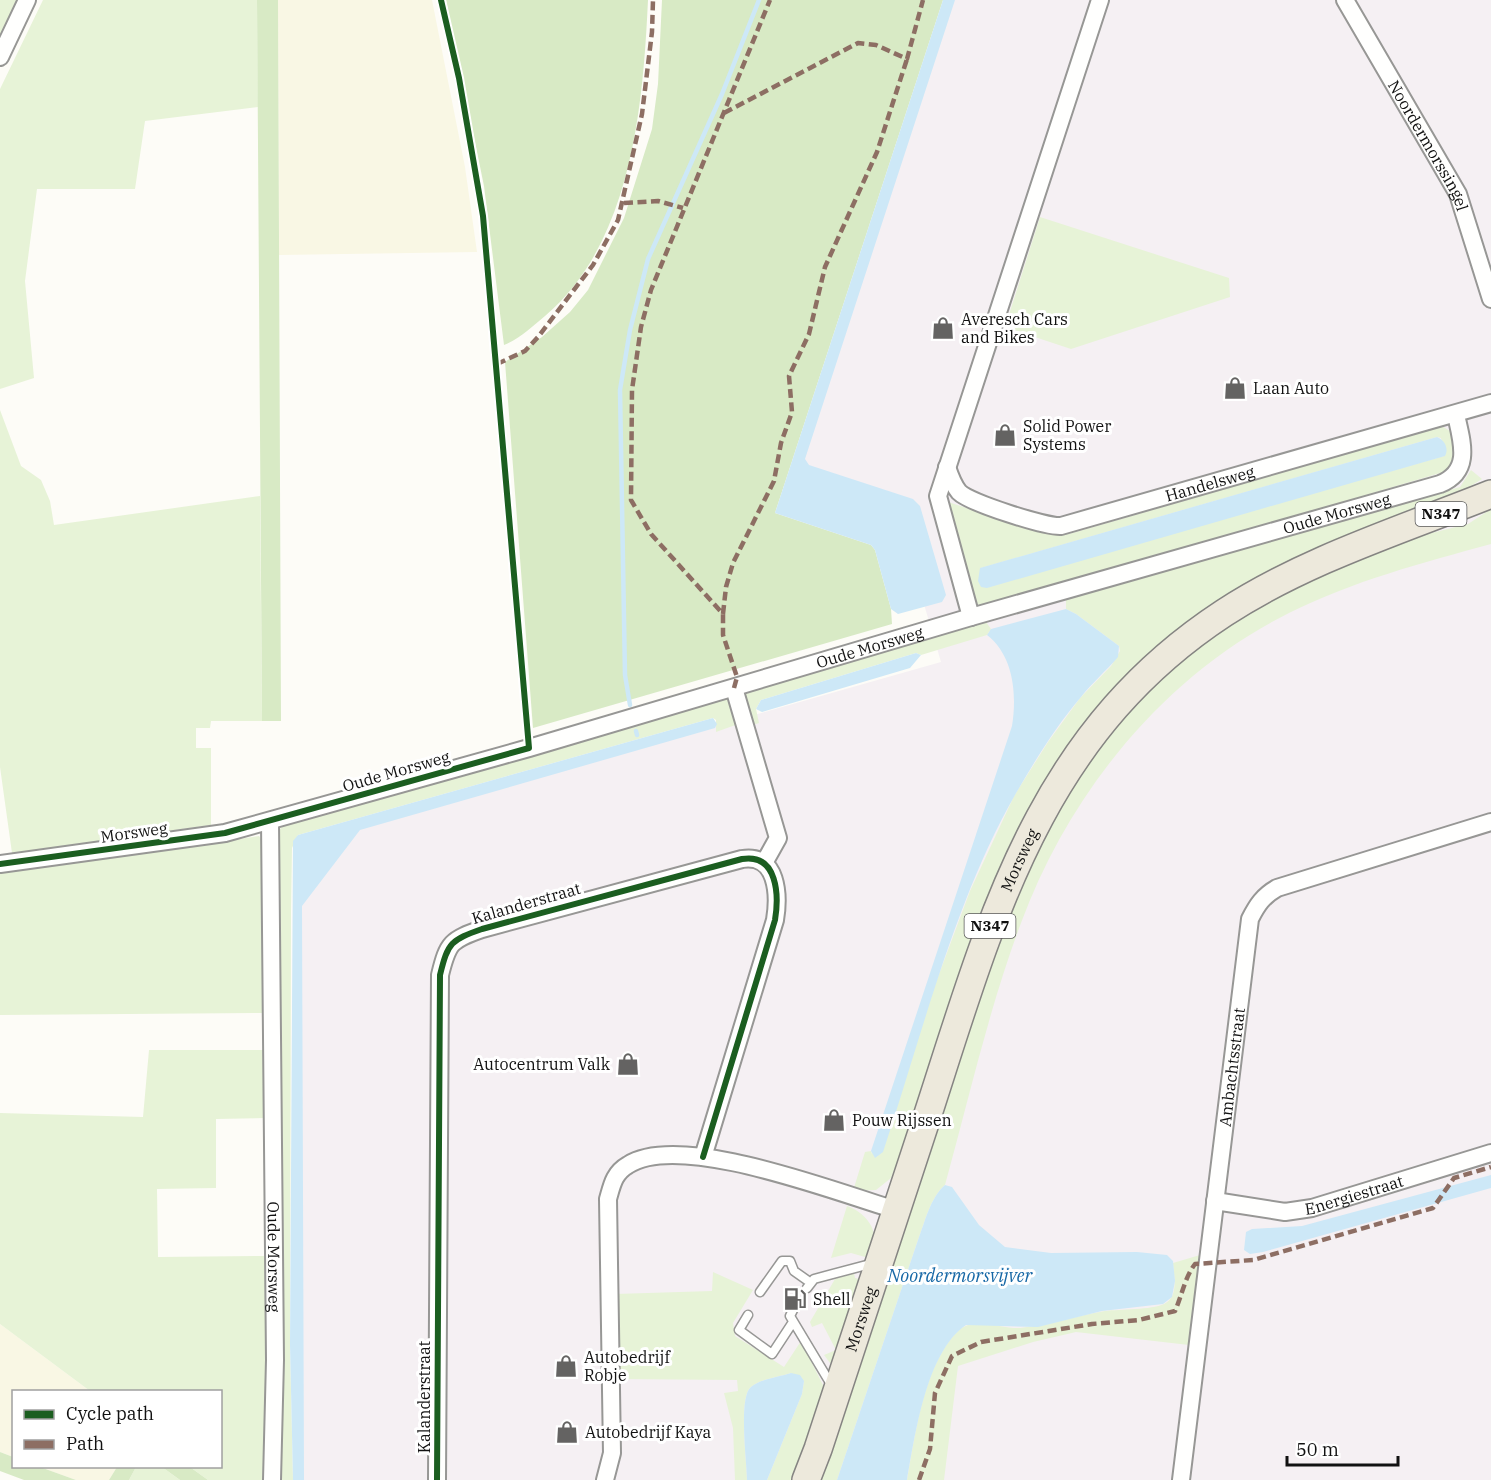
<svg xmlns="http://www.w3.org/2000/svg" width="1491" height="1480" viewBox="0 0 1491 1480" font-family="'IBM Plex Serif',serif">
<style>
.industrial{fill:#f5f0f3}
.farmland{fill:#f9f7e4}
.green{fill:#e7f3d7;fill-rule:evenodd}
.forest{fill:#d8eac5}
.water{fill:#cde8f7}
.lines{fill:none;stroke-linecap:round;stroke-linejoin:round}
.stream{stroke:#cde8f7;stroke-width:4.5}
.lane-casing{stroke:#979795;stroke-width:11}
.street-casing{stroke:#979795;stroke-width:20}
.primary-casing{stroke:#858482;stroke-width:30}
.lane{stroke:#fffffe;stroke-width:8}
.street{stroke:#fffffe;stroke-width:16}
.primary{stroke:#ede9dc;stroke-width:27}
.quiet{stroke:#8d6e63;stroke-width:4.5;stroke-dasharray:9 4.5;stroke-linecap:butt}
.cycleway-casing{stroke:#fff;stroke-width:10}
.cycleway{stroke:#1b5e20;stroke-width:6}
.labels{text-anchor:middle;stroke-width:6;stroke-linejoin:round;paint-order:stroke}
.shield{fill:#fff;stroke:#585858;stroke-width:1.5}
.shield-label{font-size:15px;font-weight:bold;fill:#111}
.street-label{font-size:16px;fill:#111;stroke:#fff}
.poi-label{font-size:16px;fill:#111;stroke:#fff;text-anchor:start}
.water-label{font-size:18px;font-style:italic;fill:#1768a6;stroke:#fff}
</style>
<rect width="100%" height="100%" fill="#fdfcf7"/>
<path class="industrial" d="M951,0h540v1480h-1192l3,-637 639,-181 -41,-139 -109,-34z"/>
<path class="farmland" d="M278,0h154l33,167 12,85 -198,3z
M0,1324l90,67 -76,1 -1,65 -13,-5z
M40,1467h77l-8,13h-33z"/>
<path class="green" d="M0,0h21l-21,43z
M43,0h214l1,107 -113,14 -10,68h-98l-12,92 9,97 -34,11v-300z
M1040,217l189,61 1,19 -159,52 -66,-22z
M0,410l21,56 20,14 9,21 4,24 206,-29 2,225h-51l-1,7h-14v20h15v77l-199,28 -12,-86z
M1442,426l11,7 5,21 -11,17 -461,137 -5,-1 -7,-7 -26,-98 100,32h21zM1437,437l4,1 3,18 -463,131v-19z
M1471,470l11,9 -40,25 -113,44 -230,162 -181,398 -27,70 -15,12 -23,1 12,-39 6,-1 1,3 98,-263 44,-95 34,-54 32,-44 31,-32 9,-15 -1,-5 -43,-32 -10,-5v-10l394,-112z
M1491,509v35c-69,19 -138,37 -202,69 -125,62 -220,180 -268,310 -32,85 -52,175 -76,262 -15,13 -20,37 -27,55l-81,240h-27l190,-567 109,-191 136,-115 166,-69 57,-14z
M986,622l5,7 -4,6 -66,20 -5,-2 -155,47 -5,9 3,14 -9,3 -8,-35z
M728,695l13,28 -25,9v-12l-3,-2 -415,117 -6,13 -1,65 -1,432 3,135h-15l-3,-643 10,-15z
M259,836l6,9 1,168 -266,2v-142z
M149,1050h117v68l-50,1v69l-59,1 1,68 109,-1 1,224h-60l-18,-13 30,-1v-74l-130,-1 -90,-67v-211l143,4z
M847,1206c21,7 39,32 18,51l-14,-4 -20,5z
M1200,1255l-11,90 -113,-13 -43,10 -75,24 -14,114h-37c8,-45 17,-116 51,-149 15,-15 44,-2 62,-3 28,-3 56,-12 85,-17 15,-2 46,-1 59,-7 15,-7 10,-28 9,-41z
M713,1272l40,18 -20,33 2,13 49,31 17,-26 25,50 -33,89h-26l35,-86 2,-13 -13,-8c-12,4 -31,6 -40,14 -13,10 -4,76 -4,93h-12l-2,-52 -9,-35 14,-2 -1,-11 -122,-1v-85l97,-3z
M854,1273l1,5 5,1 -24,85 -6,-1 -6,-8 12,-5 -14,-27 -10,4 -2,-5 25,-43z
M136,1467h26l18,13h-51z"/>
<path class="forest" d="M257,0h21l3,721h-19z
M446,0h202c-5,106 -16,242 -103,316 -13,11 -26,23 -41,29l-20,-159z
M662,0h281l-168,513 96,32 4,5 16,59 1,15 -359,104 -28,-366 37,-25 28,-25 18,-22 36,-72 28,-89 6,-45z
M0,1452l13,5 1,9 26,1 36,13h-52l-24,-9z
M117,1467v-1l19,1 -7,13h-20z
M162,1467h28l18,13h-28z"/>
<path class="water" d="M943,0h12l-150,459 4,6 104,34 7,7 26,89 -4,7 -44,12 -7,-5 -16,-59 -4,-5 -96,-32z
M1437,437c8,3 12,12 8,19l-458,132 -6,-1 -3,-6 2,-13z
M1066,609l10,5 43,32 -1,11c-12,14 -26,26 -37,40 -25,29 -47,65 -66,98 -60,104 -94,243 -132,357l-8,6 -4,-7 141,-425c5,-31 2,-70 -25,-91l4,-6z
M916,653l5,2 -11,13 -148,44 -6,-3 5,-9z
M713,718l4,6 -2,4 -355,102 -58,76 2,574h-11l-3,-135 3,-504 5,-6z
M1491,1175v13l-228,64 -13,2 -6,-4 2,-18 6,-3 50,-3z
M945,1185l7,2 27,38 26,22 46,6 86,-1 30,3 6,6 2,20 -3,16 -9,7 -61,7 -64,16 -72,-2c-40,27 -51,111 -59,155h-70l81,-240c7,-18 12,-42 27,-55z
M791,1373l9,2 4,6 -2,13 -35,86h-20c0,-17 -9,-83 4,-93 9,-8 28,-10 40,-14z"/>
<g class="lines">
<path class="stream" d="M630,705l-5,-30 -5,-285 10,-60 18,-71 74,-165 37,-94
M636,731l1,4"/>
<g class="lane-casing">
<path id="lane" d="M807,1288l7,-9 60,-16
M760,1292l22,-31h8l4,10 17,12
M795,1306l-5,10 42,70
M748,1315l-9,15 33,24 21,-32"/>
</g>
<g class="street-casing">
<g id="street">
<path id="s1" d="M1345,0l113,194 33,105"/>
<path d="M0,57l27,-57"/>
<path id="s2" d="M947,467c3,9 6,18 12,25 11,11 87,35 102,34l430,-123"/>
<path d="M971,617l-33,-121 162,-496"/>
<path d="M734,688l44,150 -14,25"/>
<path id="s3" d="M270,821l5,539 -3,120"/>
<path id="s4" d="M0,864l225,-31 304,-85 442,-131 469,-133c32,-13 22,-42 16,-69"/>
<path id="s5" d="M1215,1201l70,11 27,-4 179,-55"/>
<path d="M437,1480l3,-505c8,-33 11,-35 42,-46l260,-70c36,-6 37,37 33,61l-72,237"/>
<path d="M605,1480l7,-27 -4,-254c4,-14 6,-26 20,-34 52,-34 210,28 268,45"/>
<path id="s6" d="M1181,1480l69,-561c7,-14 13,-23 27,-31l214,-66"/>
</g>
</g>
<g class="primary-casing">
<g id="primary">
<path id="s7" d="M806,1480l12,-31c36,-111 73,-221 109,-332 64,-197 111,-382 297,-504 81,-53 177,-83 267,-119"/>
</g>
</g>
<use href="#lane" class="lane"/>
<use href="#street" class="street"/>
<use href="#primary" class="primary"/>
<path class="quiet" d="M724,113l134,-70 18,2 31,14 16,-59
M624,203l34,-2 25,7
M497,364l28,-13 13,-14 55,-72 25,-45 24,-106 10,-82 1,-32
M723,614l3,-27 7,-24 41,-82 7,-38 11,-31 -3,-36 20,-42 16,-67 52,-115 30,-93
M734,688l3,-11 -14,-42v-21l-72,-80 -20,-34 1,-110 9,-63 10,-37 119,-290
M919,1480l11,-31 5,-56 17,-37 29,-14 111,-18 47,-4 36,-9c7,-16 10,-34 20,-47l58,-4 180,-52 21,-30 37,-11"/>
<g class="cycleway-casing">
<path id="cycleway" d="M0,864l225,-31 304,-85 -46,-532 -24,-138 -18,-78
M437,1480l3,-505c8,-33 11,-35 42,-46l260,-70c36,-6 37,37 33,61l-72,237"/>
</g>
<use href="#cycleway" class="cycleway"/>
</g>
<defs>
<g id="shop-bare" transform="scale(1.8)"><path d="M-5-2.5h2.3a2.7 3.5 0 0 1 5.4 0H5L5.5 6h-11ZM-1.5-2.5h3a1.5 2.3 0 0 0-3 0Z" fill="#646362" stroke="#fff" stroke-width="2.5" paint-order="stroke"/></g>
<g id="fuel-bare" transform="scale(1.8)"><path d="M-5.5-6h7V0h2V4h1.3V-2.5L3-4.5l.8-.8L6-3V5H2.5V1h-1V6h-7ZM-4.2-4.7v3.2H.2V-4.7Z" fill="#646362" stroke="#fff" stroke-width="2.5" paint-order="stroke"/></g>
</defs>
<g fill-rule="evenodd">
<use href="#shop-bare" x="943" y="328"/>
<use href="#shop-bare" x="1235" y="388"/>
<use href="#shop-bare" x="1005" y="435"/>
<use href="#shop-bare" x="628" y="1064"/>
<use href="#shop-bare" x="834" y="1120"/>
<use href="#fuel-bare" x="795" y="1299"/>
<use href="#shop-bare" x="566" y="1366"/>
<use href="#shop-bare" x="567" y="1432"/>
</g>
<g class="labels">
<g class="shield">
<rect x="1415.5" y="502" width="51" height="24" rx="4.5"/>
<rect x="964.5" y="914" width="51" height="24" rx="4.5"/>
</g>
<g class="shield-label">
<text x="1441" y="519">N347</text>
<text x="990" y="931">N347</text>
</g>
<g class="street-label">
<text dy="6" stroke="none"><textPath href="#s1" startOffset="168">Noordermorssingel</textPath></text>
<text dy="6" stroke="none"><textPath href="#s2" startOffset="291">Handelsweg</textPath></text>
<text dy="6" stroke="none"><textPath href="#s4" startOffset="1384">Oude Morsweg</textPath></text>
<text dy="6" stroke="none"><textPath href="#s4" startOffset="898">Oude Morsweg</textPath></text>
<text transform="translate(396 771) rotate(-16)" y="6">Oude Morsweg</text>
<text transform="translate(134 832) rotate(-8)" y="6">Morsweg</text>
<text dy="6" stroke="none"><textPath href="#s7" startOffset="656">Morsweg</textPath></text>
<text transform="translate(526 903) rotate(-16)" y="6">Kalanderstraat</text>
<text dy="6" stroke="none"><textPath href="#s6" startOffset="416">Ambachtsstraat</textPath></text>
<text dy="6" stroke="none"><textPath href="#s5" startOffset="142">Energiestraat</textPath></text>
<text dy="6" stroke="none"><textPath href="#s3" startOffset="436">Oude Morsweg</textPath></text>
<text dy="6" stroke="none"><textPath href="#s7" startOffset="170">Morsweg</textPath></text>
<text transform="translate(424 1397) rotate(-90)" y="6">Kalanderstraat</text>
</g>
<g class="poi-label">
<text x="961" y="325">Averesch Cars<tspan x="961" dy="18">and Bikes</tspan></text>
<text x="1253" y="394">Laan Auto</text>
<text x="1023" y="432">Solid Power<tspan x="1023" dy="18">Systems</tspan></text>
<text x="610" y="1070" text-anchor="end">Autocentrum Valk</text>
<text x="852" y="1126">Pouw Rijssen</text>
<text x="813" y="1305">Shell</text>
<text x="584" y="1363">Autobedrijf<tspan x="584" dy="18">Robje</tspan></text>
<text x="585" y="1438">Autobedrijf Kaya</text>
</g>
<g class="water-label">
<text x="960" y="1282">Noordermorsvijver</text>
</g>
</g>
<rect x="12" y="1390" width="210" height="78" fill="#ffffff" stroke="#a0a0a0" stroke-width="1.5"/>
<rect x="24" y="1410" width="30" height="9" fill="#1b5e20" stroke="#a0a0a0" stroke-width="1.5"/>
<text x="66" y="1420" font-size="18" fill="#111111">Cycle path</text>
<rect x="24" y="1440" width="30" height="9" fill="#8d6e63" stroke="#a0a0a0" stroke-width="1.5"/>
<text x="66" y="1450" font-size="18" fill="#111111">Path</text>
<path d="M1287 1456v9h111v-9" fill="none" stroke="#111111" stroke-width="3"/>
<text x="1296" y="1456" font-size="18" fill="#111111" stroke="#ffffff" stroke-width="4.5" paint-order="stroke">50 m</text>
</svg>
